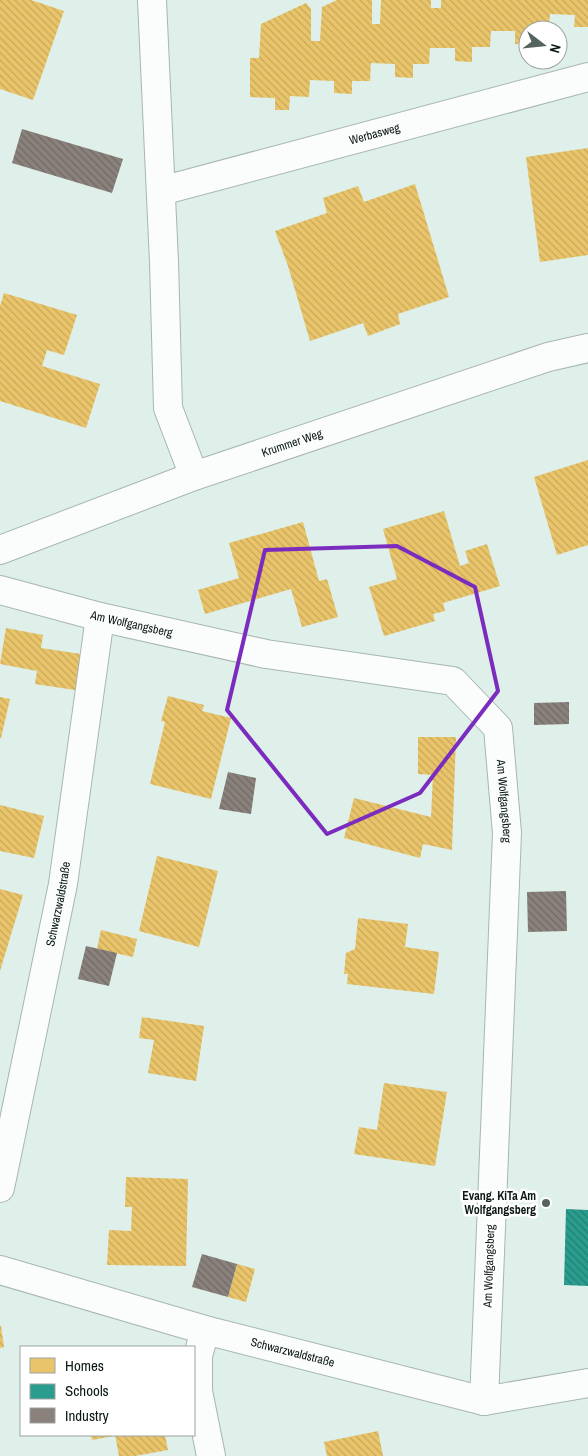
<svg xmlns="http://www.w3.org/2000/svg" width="588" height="1456" viewBox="0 0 588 1456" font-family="'Archivo Narrow',sans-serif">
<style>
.homes{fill:url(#homes-back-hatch)}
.schools{fill:url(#schools-back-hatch)}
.industry{fill:url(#industry-back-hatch)}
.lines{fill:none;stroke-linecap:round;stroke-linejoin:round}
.minor-casing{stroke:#a8b6b0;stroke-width:30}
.minor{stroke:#fafdfc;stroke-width:28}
.marked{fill:none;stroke:#7b2cbf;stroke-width:4;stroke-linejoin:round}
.poi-dot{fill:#55645e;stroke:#fff;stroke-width:2}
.labels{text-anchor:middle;stroke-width:5;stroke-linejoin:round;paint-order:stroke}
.street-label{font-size:12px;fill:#0b1813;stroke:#fff}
.poi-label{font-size:12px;font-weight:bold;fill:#0b1813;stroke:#fff;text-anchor:end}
</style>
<defs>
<pattern id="homes-back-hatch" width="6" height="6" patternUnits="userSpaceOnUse" patternTransform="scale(1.25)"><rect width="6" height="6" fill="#e9c46a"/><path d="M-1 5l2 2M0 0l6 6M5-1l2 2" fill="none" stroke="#c6a85b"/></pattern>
<pattern id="schools-back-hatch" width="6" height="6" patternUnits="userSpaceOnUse" patternTransform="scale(1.25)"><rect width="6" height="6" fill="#2a9d8f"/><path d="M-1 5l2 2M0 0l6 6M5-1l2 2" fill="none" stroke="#227f74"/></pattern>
<pattern id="industry-back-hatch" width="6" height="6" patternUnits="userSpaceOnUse" patternTransform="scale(1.25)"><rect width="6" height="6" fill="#8a817c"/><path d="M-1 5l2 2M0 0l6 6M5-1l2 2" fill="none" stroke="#6f6964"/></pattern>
</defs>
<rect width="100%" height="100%" fill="#def0e9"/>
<path class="homes" d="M0,0h31l33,11 -31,89 -33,-11z
M337,0h35v24h8l1,-24h50v8h10v-8h147v27h-14l1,-12 -25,-1 -1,15 -21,1v14h-13v-13h-24l-1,16h-18v15l-17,-1v-13h-25l-1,16h-16v14l-18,-1v-13l-24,-1 -1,18h-18v13l-18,-1v-12l-24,-1 -1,17 -19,-1 -1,14h-14v-12l-25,-1v-39h9l2,-34 45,-21 5,6v32h9l2,-34z
M588,148v107l-48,7 -14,-105z
M415,184l34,113 -51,17 2,10 -32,12 -5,-13 -53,18 -22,-75 -13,-35 52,-18 -4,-15 35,-12 6,16z
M4,293l73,22 -13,40 -17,-5 -5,16 58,18 -14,44 -86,-27v-95z
M588,460v85l-31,10 -23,-78z
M444,511l16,55 9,-3 -4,-12 22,-7 13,42 -57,17 2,8 -12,3 2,7 -51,15 -15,-49 28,-8 -14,-50z
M303,522l16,59 8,-2 11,38 -36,10 -11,-38 -86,25 -7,-24 41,-12 -10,-35z
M6,628l37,7 -2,13 40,6v37l-46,-7 2,-13 -37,-7z
M168,696l36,9 -2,6 29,7 -20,81 -61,-15 15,-62 -4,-1z
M0,697l10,2 -9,39h-1z
M418,737h38l-4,113 -29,-6 -3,14 -76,-20 10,-40 77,19 2,-42 -15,-1z
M0,805l44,11 -10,42 -34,-7z
M157,856l61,15 -19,76 -60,-16z
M0,889l23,6 -23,76z
M358,918l50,6 -3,23 34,5 -5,42 -87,-10 1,-10h-4l2,-21 9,-4z
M101,930l36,9 -4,18 -36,-8z
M142,1017l62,9 -8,55 -48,-8 6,-33 -15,-2z
M384,1083l63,9 -12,74 -81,-12 5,-27 18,3z
M126,1177l62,2 -2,87 -79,-1 2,-35 22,1 1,-24h-7z
M237,1264l18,5 -9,33 -18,-5z
M0,1326h1l3,21 -4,1z
M378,1431l5,25h-56l-3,-14z
M91,1435h23v1l-22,4z
M115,1435h50l3,15 -33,6h-16z"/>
<path class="schools" d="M566,1209l22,1v76l-24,-1z"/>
<path class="industry" d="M22,129l101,30 -11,34 -100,-30z
M569,702v22l-35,1v-22z
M228,772l28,6 -5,36 -32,-5z
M566,891l1,40 -39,1 -1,-40z
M86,946l31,7 -8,33 -31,-7z
M202,1254l35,10 -9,33 -36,-10z"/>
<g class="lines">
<g class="minor-casing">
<g id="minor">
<path d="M152,0l12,262 4,146 26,68"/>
<path id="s1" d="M161,191l427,-114"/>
<path id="s2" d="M0,550l194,-74 354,-119 40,-9"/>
<path id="s3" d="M0,590l100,27 166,37 187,27 45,47 9,105 -23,568"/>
<path id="s4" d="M0,1188l63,-304 37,-267"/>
<path id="s5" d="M0,1270l205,60 279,71 104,-18"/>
<path d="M205,1330l-7,26v35l13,65"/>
</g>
</g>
<use href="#minor" class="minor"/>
</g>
<path class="marked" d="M397,546l78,41 23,104 -78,102 -93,41 -100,-124 38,-160z"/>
<circle class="poi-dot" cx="546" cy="1203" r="5"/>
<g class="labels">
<g class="street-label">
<text dy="4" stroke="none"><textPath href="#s1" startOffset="221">Werbasweg</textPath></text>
<text dy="4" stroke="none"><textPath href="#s2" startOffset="311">Krummer Weg</textPath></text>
<text dy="4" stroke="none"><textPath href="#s3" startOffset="136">Am Wolfgangsberg</textPath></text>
<text dy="4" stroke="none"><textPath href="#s3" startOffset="601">Am Wolfgangsberg</textPath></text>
<text dy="4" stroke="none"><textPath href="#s4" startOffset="290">Schwarzwaldstraße</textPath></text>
<text transform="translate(489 1266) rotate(-88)" y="4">Am Wolfgangsberg</text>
<text dy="4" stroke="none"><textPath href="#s5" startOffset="304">Schwarzwaldstraße</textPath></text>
</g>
<g class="poi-label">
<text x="536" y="1200">Evang. KiTa Am<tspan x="536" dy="14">Wolfgangsberg</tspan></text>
</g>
</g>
<rect x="20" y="1346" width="175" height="90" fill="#ffffff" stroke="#9da3a1"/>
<rect x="30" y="1358" width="25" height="15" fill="#e9c46a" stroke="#9da3a1"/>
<text x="65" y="1371" font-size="15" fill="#0b1813">Homes</text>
<rect x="30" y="1384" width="25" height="15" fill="#2a9d8f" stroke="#9da3a1"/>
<text x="65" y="1396" font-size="15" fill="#0b1813">Schools</text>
<rect x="30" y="1408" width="25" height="15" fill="#8a817c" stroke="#9da3a1"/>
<text x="65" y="1421" font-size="15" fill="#0b1813">Industry</text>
<g transform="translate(543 45) rotate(106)"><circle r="24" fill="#ffffff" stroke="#9da3a1"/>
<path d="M0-4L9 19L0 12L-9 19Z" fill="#55645e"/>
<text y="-8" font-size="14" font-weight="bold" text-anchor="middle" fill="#0b1813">N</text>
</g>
</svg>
